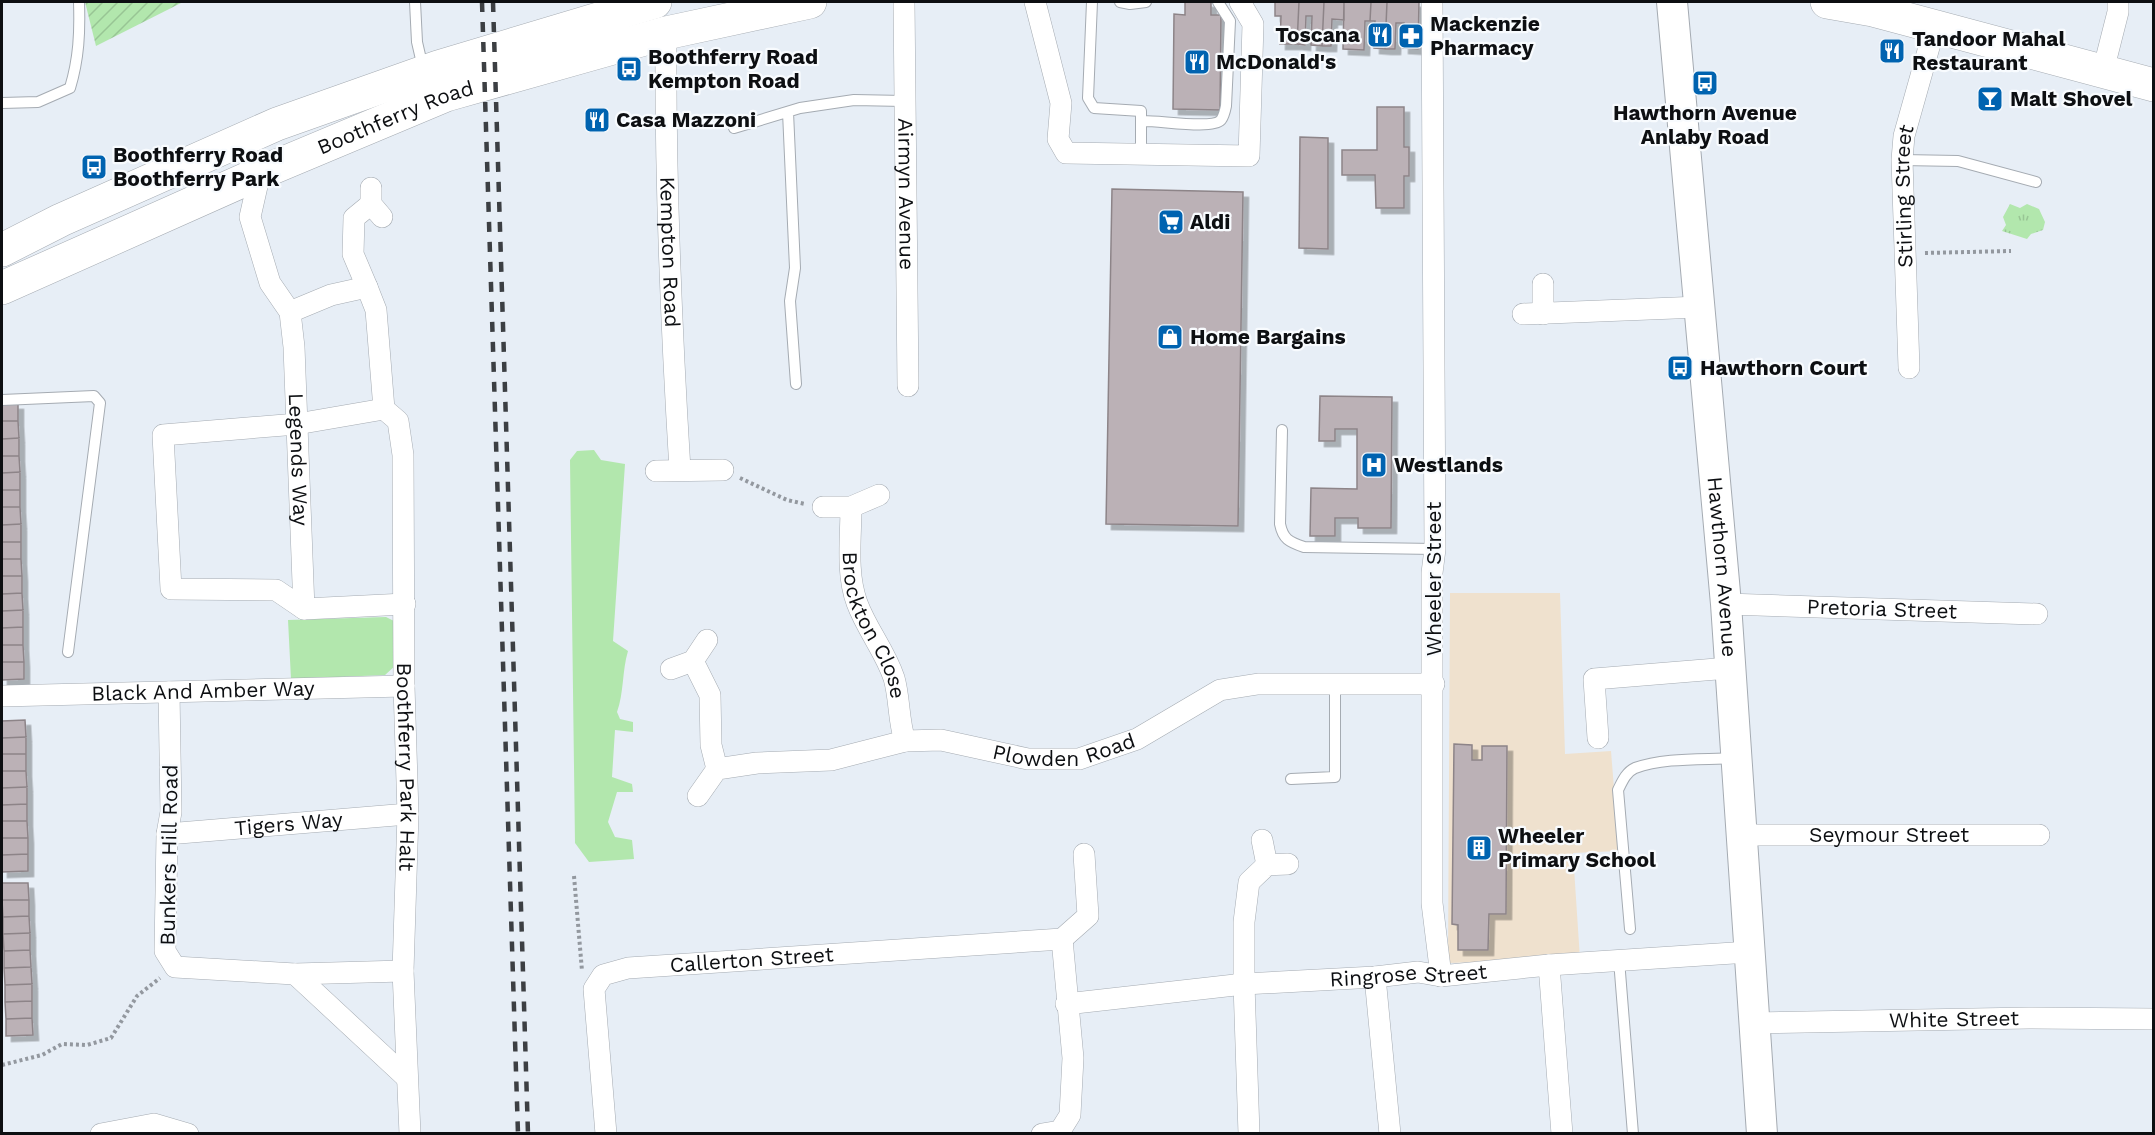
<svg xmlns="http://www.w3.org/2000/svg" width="2155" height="1135" viewBox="0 0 2155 1135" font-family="'Work Sans',sans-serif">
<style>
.education{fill:#efe1ce}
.grass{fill:#b2e7ad}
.park{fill:url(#park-tufts)}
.garden{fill:url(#garden-furrows)}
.building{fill:#bbb1b6;stroke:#8d8488;stroke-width:1.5;filter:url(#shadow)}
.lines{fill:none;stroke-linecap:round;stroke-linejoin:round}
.lane-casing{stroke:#a5abb2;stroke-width:12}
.street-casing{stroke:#a5abb2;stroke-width:22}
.secondary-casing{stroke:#a5abb2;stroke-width:32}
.primary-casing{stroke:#a5abb2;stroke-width:34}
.path{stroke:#93989f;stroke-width:4;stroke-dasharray:3 3;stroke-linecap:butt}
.lane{stroke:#fff;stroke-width:10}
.street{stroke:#fff;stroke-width:21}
.secondary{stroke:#fff;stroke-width:30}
.primary{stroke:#fff;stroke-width:33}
.rail{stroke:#3c3f43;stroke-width:4.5;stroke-dasharray:10 10;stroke-linecap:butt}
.labels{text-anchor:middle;stroke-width:4.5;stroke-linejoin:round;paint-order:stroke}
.poi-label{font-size:21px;font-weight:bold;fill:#0d0f12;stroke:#f8fbfe;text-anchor:start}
.street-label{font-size:21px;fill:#0d0f12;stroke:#f8fbfe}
</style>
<defs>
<pattern id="park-tufts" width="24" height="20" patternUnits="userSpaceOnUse" patternTransform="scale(1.5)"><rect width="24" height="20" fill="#b2e7ad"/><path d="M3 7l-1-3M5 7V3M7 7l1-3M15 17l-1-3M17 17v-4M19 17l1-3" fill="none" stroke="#98c594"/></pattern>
<pattern id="garden-furrows" width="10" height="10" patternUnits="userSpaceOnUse" patternTransform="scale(1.5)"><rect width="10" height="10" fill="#b2e7ad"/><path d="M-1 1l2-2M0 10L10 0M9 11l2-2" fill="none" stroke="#98c594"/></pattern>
<filter id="shadow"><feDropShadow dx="5.5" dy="5.5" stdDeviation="0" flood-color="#0004"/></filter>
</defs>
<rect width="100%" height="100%" fill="#e7eef6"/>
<path class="education" d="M1450,593h110l5,161 46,-3 8,100 -46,2 7,106 -132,4z"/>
<path class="grass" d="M594,450l7,10 24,4 -12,177 15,10c-6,20 -4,42 -11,61l3,7 13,3v10l-18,-2 -3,47 20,7 1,8h-16l-9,30 7,15 17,3 2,19 -45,3 -14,-19 -5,-383 7,-9z
M386,617l12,6 -2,42 -11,10 -94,4 -3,-59z"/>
<path class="park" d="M2010,204l10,4 7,-4 12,5 6,13 -2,8 -12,4 -4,5 -25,-8 4,-6 -3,-8z"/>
<path class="garden" d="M85,2h96v1l-85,43z"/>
<path class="building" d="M1185,2h26v13h10l-1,95 -47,-1 1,-95 11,1z
M1275,2h24l-2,42h-17l1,-28h-6z
M1299,2h25l-2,44 -11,-1 1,-29h-6l-1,29 -8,-1z
M1324,2h20v18l-12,-1 -1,27h-9z
M1344,2h27l-1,19h-5l-1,29 -21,-1z
M1371,2h16l-2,47 -11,-1 1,-27h-5z
M1387,2h32l-1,47 -15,-1 1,-25h-8l-1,26h-10z
M1377,107h27v40h5v29h-5v32h-28l-1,-33h-33v-25h35z
M1300,137l28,1v111l-29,-1z
M1112,189l131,3 -5,334 -132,-2z
M1320,396l72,1 -1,131h-33v-10h-23v18h-25l1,-48 46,1v-60h-22v12h-16z
M2,404h16v17h-16z
M2,421h16l1,17 -17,1z
M19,438v18h-17v-17z
M2,456h17l1,16 -18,1z
M20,472v18h-18v-17z
M2,490h18v17h-18z
M2,507h18l1,17 -19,1z
M21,524v18h-19v-17z
M2,542h19v17h-19z
M2,559h19l1,17h-20z
M2,576h20v17l-20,1z
M22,593l1,17 -21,1v-17z
M23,610v17l-21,1v-17z
M23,627v18h-21v-17z
M2,645h21l1,17h-22z
M2,662h22v17l-22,1z
M25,720l1,17 -24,1v-17z
M26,737v17h-24v-16z
M1454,744l18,1v15h10v-14h25l-1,168h-17l-1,36h-30v-25l-6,-1z
M2,754h24v17h-24z
M2,771h24l1,16 -25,1z
M27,787v17l-25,1v-17z
M27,804v17h-25v-16z
M2,821h25l1,17h-26z
M2,838h26v16l-26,1z
M28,854v17l-26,1v-17z
M2,883h26l1,17h-27z
M2,900h27v16l-26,1z
M29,916l1,17 -27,1v-17z
M30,933v17l-26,1 -1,-17z
M30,950l1,17 -27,1v-17z
M31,967l1,17 -27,1 -1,-17z
M32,984v17l-27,1v-17z
M32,1001v17l-26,1 -1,-17z
M32,1018l1,17 -27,1v-17z"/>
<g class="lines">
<g class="lane-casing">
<path id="lane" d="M415,2l2,40 6,26
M1092,2l-4,96 6,10 47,3v44
M1120,2l10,2 16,-2
M2,103l36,-1 32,-14c9,-30 10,-56 9,-86
M788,112l7,156 -5,33 6,83
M1141,121c17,-1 71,9 80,-1 3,-4 4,-9 5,-14l4,-85 -12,-19
M734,128l66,-20 54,-8 50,1
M1902,160l56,1 78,21
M2,400l92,-4 6,7 -32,249
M1282,430l-2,94c3,15 9,18 24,23l131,2
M1291,779l44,-2v-93
M1630,929l-12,-139c4,-8 8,-18 17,-22 30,-11 69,-8 100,-10
M1619,960l14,174"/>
</g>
<g class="street-casing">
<g id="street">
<path id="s1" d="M904,2l4,384"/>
<path d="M1035,2l26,101 -3,36 8,14 183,3 4,-132 -13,-22"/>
<path d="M1432,2l3,547 -3,24v330l9,73"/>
<path id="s2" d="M666,33c-1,146 5,291 14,437"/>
<path d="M2103,71l15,-59v-10"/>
<path id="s3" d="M260,173l-10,44 20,66 20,29 4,35 10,262 101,-5"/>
<path d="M371,188v16l11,13"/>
<path d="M1543,284v30"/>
<path d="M367,287l-14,-33 1,-36 17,-14"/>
<path id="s4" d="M290,312l41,-17 36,-8 9,23 8,99 14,12 5,34 1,231 4,128 -5,157 7,163"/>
<path d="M1523,314l177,-7"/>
<path id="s5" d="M1909,368l-7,-208 2,-24 31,-110"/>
<path d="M656,471l67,-1"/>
<path d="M823,507h28l28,-12"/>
<path id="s6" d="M851,507c0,31 -5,66 6,96 10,27 28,48 37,75 6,21 4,42 11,63"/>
<path id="s7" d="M1726,604l311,10"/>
<path d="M304,609l-28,-19 -105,-1 -8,-154 134,-11 87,-15"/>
<path d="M693,661l17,34 1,50 6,24"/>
<path d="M671,669l22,-8 14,-21"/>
<path d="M169,692l2,120 -4,22 -2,117 10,16 120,7 108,-3"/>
<path id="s8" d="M2,696l402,-10"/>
<path d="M1598,738l-4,-59 135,-11"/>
<path id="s9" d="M698,796l19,-27 40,-6 74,-3 74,-19 36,-1 87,19h51l58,-20 83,-49 38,-6h176"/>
<path id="s10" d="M167,834l241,-20"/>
<path id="s11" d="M1741,835h298"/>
<path d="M1262,840l5,25"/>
<path d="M1549,965l13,169"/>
<path d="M295,974l112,104"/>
<path d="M1375,977l15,157"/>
<path id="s12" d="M1066,1004l178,-20 131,-7 43,-5 23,4 108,-11 200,-13"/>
<path id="s13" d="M1756,1023l273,-5 125,1"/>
<path d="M101,1134l53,-10 34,10"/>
<path id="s14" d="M606,1134l-12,-145 9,-14 25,-7 434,-29 26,-23 -4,-62"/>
<path d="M1042,1134l18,-3 10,-16 3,-57 -11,-119"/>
<path d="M1249,1134l-5,-150v-62l5,-40 18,-17 21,-1"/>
</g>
</g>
<g class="secondary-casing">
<g id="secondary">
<path id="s15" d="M1672,2l54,602 36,530"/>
</g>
</g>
<g class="primary-casing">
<g id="primary">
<path d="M1827,2l46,8 281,75"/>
<path d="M2,250l59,-30 216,-96 161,-57 217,-65"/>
<path id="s16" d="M2,288l258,-115 186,-78 220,-62 144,-31"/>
</g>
</g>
<path class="path" d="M1925,253l86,-2
M740,478l47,22 18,4
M574,876l8,95
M2,1065l40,-10 20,-11 25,1 24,-7 26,-42 23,-18"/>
<use href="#lane" class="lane"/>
<use href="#street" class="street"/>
<use href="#secondary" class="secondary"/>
<use href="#primary" class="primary"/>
<path class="rail" d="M482,2l36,1132
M493,2l35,1132"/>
</g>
<defs>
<g id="restaurant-square" transform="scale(1.35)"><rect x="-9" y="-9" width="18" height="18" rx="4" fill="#0063b0" stroke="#f8fbfe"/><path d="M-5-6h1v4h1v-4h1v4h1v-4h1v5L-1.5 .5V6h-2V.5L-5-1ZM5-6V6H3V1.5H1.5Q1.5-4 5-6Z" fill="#fff"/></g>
<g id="pharmacy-square" transform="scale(1.35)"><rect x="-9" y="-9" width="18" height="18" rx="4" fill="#0063b0" stroke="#f8fbfe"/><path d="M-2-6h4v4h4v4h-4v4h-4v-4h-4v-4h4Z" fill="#fff"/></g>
<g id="bus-square" transform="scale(1.35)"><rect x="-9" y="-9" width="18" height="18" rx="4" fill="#0063b0" stroke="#f8fbfe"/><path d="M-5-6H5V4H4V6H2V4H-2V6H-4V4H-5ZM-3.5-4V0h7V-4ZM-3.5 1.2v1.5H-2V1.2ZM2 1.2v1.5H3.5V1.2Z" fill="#fff"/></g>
<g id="bar-square" transform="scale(1.35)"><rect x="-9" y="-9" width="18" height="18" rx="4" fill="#0063b0" stroke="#f8fbfe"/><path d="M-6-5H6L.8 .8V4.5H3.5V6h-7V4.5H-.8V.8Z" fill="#fff"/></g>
<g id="supermarket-square" transform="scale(1.35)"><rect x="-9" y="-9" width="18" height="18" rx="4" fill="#0063b0" stroke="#f8fbfe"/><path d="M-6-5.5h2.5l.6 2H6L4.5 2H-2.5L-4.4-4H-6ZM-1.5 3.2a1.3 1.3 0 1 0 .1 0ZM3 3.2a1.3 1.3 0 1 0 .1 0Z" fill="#fff"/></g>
<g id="shop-square" transform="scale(1.35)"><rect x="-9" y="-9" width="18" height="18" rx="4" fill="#0063b0" stroke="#f8fbfe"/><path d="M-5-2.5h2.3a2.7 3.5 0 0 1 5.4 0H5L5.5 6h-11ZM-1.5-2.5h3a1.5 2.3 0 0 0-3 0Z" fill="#fff"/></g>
<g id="hospital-square" transform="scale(1.35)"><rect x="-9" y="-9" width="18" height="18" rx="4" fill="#0063b0" stroke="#f8fbfe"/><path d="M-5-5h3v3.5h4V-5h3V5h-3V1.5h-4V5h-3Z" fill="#fff"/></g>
<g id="building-square" transform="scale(1.35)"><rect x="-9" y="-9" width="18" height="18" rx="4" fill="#0063b0" stroke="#f8fbfe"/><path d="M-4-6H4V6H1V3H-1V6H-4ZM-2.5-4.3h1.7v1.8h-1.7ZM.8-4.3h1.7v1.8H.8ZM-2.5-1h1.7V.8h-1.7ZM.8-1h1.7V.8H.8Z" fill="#fff"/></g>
</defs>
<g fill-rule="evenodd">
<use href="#restaurant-square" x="1380" y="35"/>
<use href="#pharmacy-square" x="1411" y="36"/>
<use href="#restaurant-square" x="1892" y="51"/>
<use href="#restaurant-square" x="1197" y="62"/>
<use href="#bus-square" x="629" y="69"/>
<use href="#bus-square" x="1705" y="83"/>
<use href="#bar-square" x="1990" y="99"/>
<use href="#restaurant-square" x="597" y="120"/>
<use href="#bus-square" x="94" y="167"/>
<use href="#supermarket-square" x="1171" y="222"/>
<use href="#shop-square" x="1170" y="337"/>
<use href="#bus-square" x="1680" y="368"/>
<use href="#hospital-square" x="1374" y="465"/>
<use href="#building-square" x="1479" y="848"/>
</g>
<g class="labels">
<g class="poi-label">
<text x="1430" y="31">Mackenzie<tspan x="1430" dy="24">Pharmacy</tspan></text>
<text x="1360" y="42" text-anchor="end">Toscana</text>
<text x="1912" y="46">Tandoor Mahal<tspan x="1912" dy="24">Restaurant</tspan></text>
<text x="648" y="64">Boothferry Road<tspan x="648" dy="24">Kempton Road</tspan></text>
<text x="1216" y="69">McDonald's</text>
<text x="2010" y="106">Malt Shovel</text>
<text x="1705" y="120" text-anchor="middle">Hawthorn Avenue<tspan x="1705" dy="24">Anlaby Road</tspan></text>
<text x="616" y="127">Casa Mazzoni</text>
<text x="113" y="162">Boothferry Road<tspan x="113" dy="24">Boothferry Park</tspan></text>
<text x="1190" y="229">Aldi</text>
<text x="1190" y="344">Home Bargains</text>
<text x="1700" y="375">Hawthorn Court</text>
<text x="1394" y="472">Westlands</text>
<text x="1498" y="843">Wheeler<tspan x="1498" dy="24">Primary School</tspan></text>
</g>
<g class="street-label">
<text dy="7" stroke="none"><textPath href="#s16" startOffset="429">Boothferry Road</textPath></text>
<text dy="7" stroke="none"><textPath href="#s1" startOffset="192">Airmyn Avenue</textPath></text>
<text dy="7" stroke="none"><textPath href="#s5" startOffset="172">Stirling Street</textPath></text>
<text dy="7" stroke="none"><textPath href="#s2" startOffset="219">Kempton Road</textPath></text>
<text dy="7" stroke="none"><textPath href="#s3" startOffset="297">Legends Way</textPath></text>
<text dy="7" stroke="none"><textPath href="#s15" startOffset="567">Hawthorn Avenue</textPath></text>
<text transform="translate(1434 579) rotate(-90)" y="7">Wheeler Street</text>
<text dy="7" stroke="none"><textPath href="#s7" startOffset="156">Pretoria Street</textPath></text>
<text dy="7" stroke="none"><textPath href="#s6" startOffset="123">Brockton Close</textPath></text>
<text dy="7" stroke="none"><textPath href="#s8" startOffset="201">Black And Amber Way</textPath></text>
<text dy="7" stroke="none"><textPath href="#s9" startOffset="386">Plowden Road</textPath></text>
<text dy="7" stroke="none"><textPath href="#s4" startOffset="570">Boothferry Park Halt</textPath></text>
<text dy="7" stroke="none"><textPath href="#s10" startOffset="122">Tigers Way</textPath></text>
<text dy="7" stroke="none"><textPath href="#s11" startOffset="148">Seymour Street</textPath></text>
<text transform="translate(169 855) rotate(-89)" y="7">Bunkers Hill Road</text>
<text dy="7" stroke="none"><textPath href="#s14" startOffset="312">Callerton Street</textPath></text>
<text dy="7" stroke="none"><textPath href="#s12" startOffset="344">Ringrose Street</textPath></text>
<text dy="7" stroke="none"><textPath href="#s13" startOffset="198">White Street</textPath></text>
</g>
</g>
<rect width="2155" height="1135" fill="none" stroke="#0d0f12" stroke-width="6"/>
</svg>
